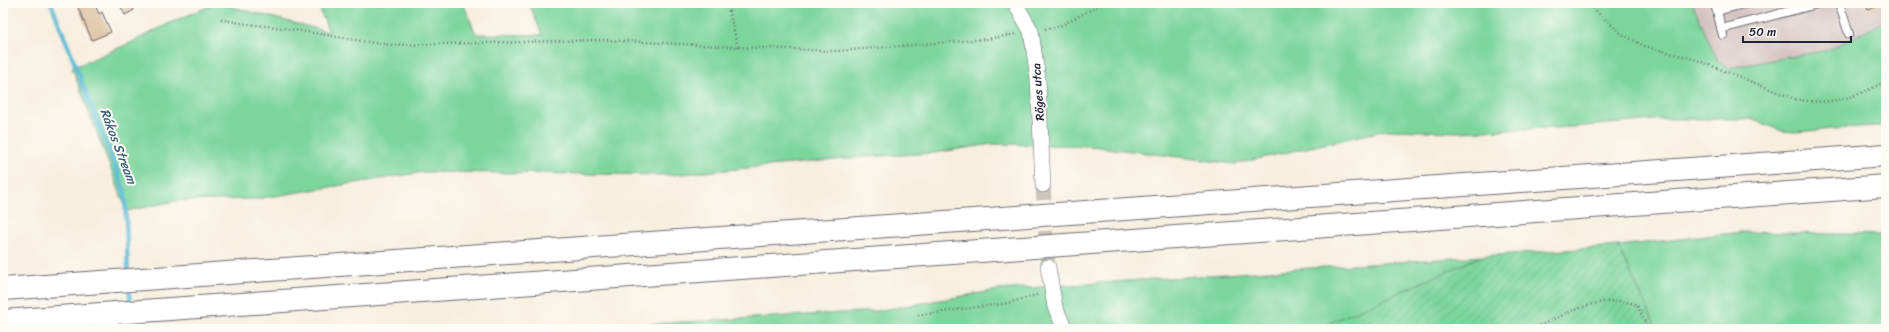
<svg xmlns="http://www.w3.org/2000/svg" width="1889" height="332" viewBox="0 0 1889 332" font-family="Sriracha,sans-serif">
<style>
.industrial{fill:#d1bfbd}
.grass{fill:#7cd59b;stroke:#4f7c6b}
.garden{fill:url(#garden-furrows);stroke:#4f7c6b}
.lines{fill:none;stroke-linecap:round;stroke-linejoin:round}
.stream{stroke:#58b8d7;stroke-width:4.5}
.building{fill:#d8b793}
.street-tunnel{stroke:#ccc5bd;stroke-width:15;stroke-dasharray:15 8;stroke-linecap:butt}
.lane-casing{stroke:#6d6974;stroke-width:10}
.street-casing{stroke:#6d6974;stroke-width:16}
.highway-casing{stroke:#6d6974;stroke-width:24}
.path{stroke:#6d6974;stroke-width:2.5;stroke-dasharray:1 3;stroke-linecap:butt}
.lane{stroke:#fff;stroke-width:8}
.street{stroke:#fff;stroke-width:15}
.highway{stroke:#fff;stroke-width:22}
.labels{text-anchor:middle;stroke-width:4;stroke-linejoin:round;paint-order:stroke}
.street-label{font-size:12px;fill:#22223b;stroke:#fdfcf7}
.water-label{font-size:13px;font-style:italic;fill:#385e79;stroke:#fdfcf7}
</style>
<defs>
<pattern id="garden-furrows" width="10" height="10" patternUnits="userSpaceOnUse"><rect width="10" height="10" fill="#7cd59b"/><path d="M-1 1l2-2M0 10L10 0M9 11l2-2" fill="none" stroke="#6bb786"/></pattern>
</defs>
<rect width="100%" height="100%" fill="#fdfcf7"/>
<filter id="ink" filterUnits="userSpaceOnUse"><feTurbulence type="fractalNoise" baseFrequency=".025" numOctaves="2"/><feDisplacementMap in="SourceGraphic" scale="8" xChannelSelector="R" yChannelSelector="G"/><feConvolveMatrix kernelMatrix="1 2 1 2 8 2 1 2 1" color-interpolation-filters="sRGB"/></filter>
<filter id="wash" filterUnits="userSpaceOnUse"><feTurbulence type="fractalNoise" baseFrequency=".012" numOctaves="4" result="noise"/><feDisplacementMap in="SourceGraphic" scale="16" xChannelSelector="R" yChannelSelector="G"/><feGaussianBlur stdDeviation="0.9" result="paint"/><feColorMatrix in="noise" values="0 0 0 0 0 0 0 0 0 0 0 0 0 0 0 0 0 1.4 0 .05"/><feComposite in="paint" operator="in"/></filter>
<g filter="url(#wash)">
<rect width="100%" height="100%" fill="#f7eedd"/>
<path class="industrial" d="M1692,3h194v18l-58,29 -99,18 -11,-7z"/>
<path class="grass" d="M217,3l112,29 -12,-29h146l13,31 66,1 -13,-32h1163l26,58 11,7 99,-18 58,-29v104l-91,7 -13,-1 -31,-12h-86l-90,8 -116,5 -72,-2 -152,34 -145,-18 -98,-2 -58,9 -68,4 -194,18 -248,-3 -168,27 -81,2 -48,10 -55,-143 58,-25 44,-22z
M1741,232l145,3v94h-229l-39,-83z
M1482,256l-166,73h-756l316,-18 122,-21z"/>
<path class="garden" d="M1618,246l39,83h-341l166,-73z"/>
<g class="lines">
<path class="stream" d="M51,3l74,189 3,81
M129,285l1,20
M130,317l1,12"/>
</g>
<g id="blocks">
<path class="building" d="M76,3h18l5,11 3,-2 9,20 -19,8z
M119,3h24l-10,4 1,3 -9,5z
M1866,3h15v2l-13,5z"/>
</g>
</g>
<g filter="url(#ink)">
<use href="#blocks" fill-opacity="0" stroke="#6d6974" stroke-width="1"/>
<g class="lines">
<path class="street-tunnel" d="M1043,185l5,82"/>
<g class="lane-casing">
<path id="lane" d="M1714,3l3,8 30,-8
M1839,3l10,31
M1717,11l6,24
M1721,29l100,-26"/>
</g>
<g class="street-casing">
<path id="street" d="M1015,3l16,28 7,48 5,106
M1048,267l7,40 10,22"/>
</g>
<g class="highway-casing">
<path id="highway" d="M3,289c627,-47 1256,-87 1883,-134
M3,321l1883,-135"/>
</g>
<path class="path" d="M727,3l11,44
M1587,3l35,31 22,12 53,14 98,39c36,7 59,-1 91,-18
M221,19c22,6 45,6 67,10 35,5 69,12 104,16l212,-5 134,7 100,4 149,-12 29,-5
M1045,29l15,-3 44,-23
M918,315l90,-12 32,-9
M1532,329c33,-14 69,-37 105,-24l11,24"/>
<use href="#lane" class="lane"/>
<use href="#street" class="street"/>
<use href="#highway" class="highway"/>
</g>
</g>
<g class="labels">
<g class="street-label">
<text transform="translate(1038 92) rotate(-94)" y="4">Röges utca</text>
</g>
<g class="water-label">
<text transform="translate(119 146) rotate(69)" y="5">Rákos Stream</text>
</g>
</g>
<rect width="1889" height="332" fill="none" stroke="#fdfcf7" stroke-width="16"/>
<path d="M1743 36v6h108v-6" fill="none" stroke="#22223b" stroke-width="2"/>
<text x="1749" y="36" font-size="12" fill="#22223b" stroke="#fdfcf7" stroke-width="3" paint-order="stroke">50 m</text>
</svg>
